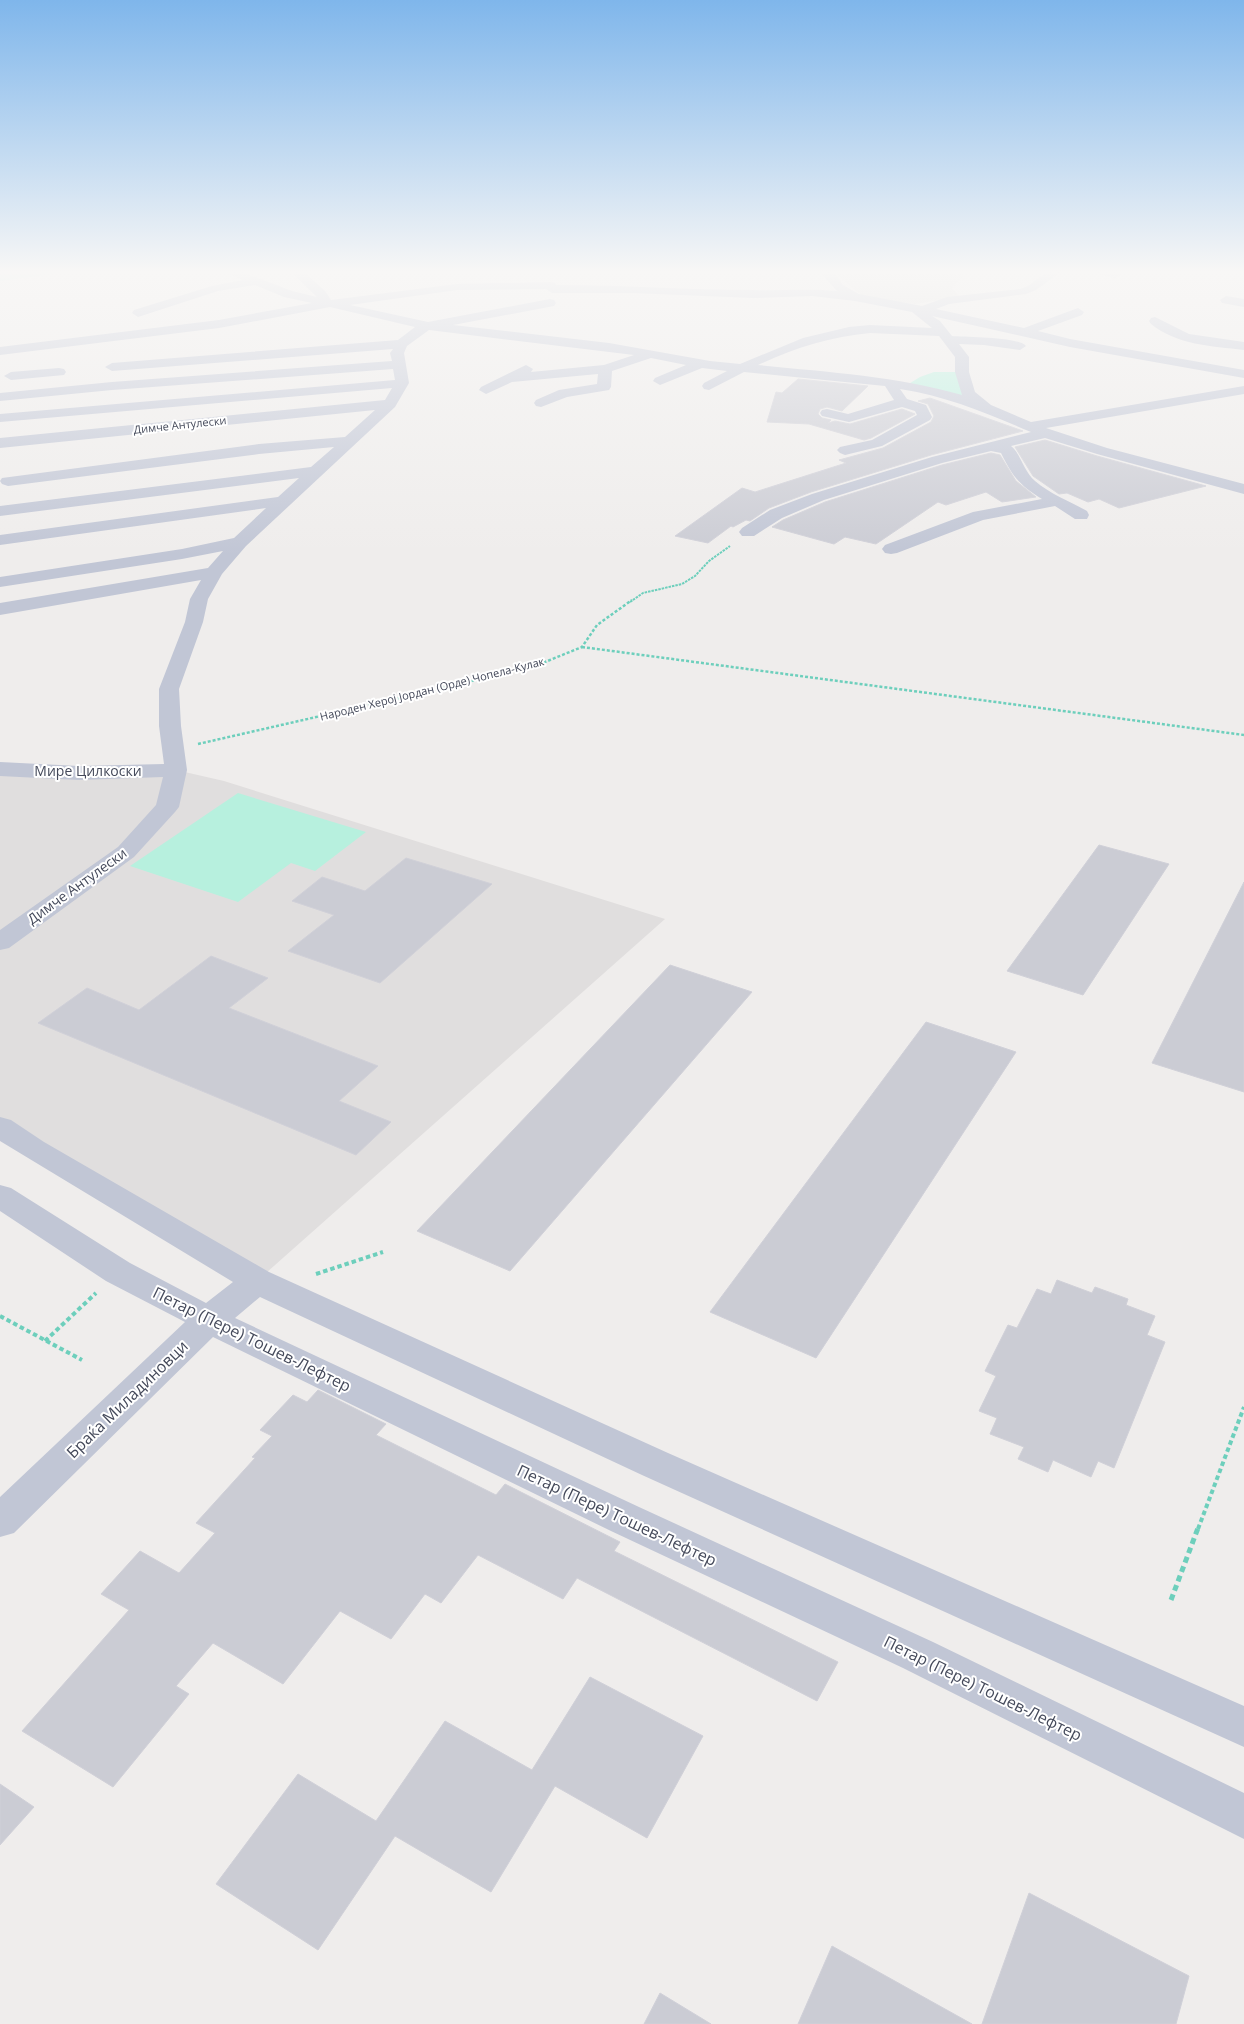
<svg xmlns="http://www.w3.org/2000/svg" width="1244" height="2024" viewBox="0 0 1244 2024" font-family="'Open Sans',sans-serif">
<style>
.education{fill:#e0dede}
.green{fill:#b7f0de}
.building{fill:#cbccd4;stroke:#d0d0d8}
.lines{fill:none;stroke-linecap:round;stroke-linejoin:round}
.path-far3{stroke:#6dcfbc;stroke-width:2;stroke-dasharray:2.5 1;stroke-linecap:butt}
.path-far2{stroke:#6dcfbc;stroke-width:2.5;stroke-dasharray:3 2;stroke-linecap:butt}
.path-far1{stroke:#6dcfbc;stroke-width:4;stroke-dasharray:4.5 3;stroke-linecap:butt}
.path{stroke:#6dcfbc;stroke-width:5;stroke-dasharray:6 4;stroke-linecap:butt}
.minor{fill:#c1c6d5;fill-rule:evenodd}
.labels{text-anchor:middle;stroke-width:4;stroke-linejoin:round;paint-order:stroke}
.far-street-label{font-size:11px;fill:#44495a;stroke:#fff}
.street-label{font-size:14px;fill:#44495a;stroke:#fff}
.near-street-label{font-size:16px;fill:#44495a;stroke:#fff}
</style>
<rect width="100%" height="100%" fill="#efedec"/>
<path class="education" d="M832,271h136l-16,17 8,9 -45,7 -50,-6z
M0,769l176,1 48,11 441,138 -408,362 -257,-154z"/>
<path class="green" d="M0,271h75l-75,10z
M934,372h28l7,22 17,14 -79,-23 13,-8z
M238,793l128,39 -51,39 -24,-8 -53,39 -108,-36z"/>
<path class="building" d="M798,379l70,7 -26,25 -15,-4 -7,2 -2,5 4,4 9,2 -3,3 7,-2 15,3 52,-15 13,5 -44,24 -7,2 -55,-16 -42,-2 9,-30 6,1z
M930,398l93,33 -92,24 -120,37 -42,16 -19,13 -4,-1 -13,7 -2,-1 -23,17 -33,-7 67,-48 13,4 91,-29 -7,-3 44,-12 48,-26 3,-6 -6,-12 -10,-3z
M1045,440l52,16 109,30 -87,22 -20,-9 -11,3 -21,-9 -8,1 -26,-18 -18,-29z
M991,453l9,2 16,26 20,16 -34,5 -16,-10 -40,13 -8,-3 -62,42 -31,-7 -11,7 -62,-17 11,-7 42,-18 117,-37z
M1099,845l70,19 -86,131 -76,-24z
M406,858l86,26 -112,99 -92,-32 46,-36 -42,-14 30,-24 43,14z
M1244,882v210l-92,-29z
M211,956l57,22 -39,30 149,58 -39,35 52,21 -35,33 -318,-132 49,-35 52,22z
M670,965l82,27 -242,279 -93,-40z
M926,1022l90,30 -200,306 -106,-46z
M1057,1280l35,13 3,-6 33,12 -2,6 29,11 -8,19 18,7 -51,126 -16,-7 -7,16 -38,-17 -5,12 -30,-13 6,-12 -34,-13 7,-16 -18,-7 17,-35 -11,-5 23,-46 9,3 20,-39 14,5z
M318,1390l68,34 -10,11 120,60 9,-11 115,58 -6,9 224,111 -21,39 -240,-123 -14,21 -85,-44 -37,48 -16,-9 -34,45 -51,-28 -57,73 -70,-41 -37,43 13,8 -76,93 -91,-56 107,-121 -28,-16 39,-43 39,22 36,-40 -19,-10 59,-65 -3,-1 20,-21 -12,-6 33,-35 14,7z
M590,1677l113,59 -56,102 -92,-52 -64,106 -96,-56 -77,114 -102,-66 82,-110 78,47 69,-100 87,49z
M0,1784l34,23 -34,38z
M1029,1893l160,83 -13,48h-194z
M832,1946l140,78h-174z
M660,1993l51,31h-67z"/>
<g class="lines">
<path class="path-far3" d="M630,602l13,-9 39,-9 13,-8 14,-15 21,-15"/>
<path class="path-far2" d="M582,647l662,88
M198,744l254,-58 93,-24 37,-15 15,-22 35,-25"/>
<path class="path-far1" d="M316,1274l67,-22
M0,1316l82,44
M45,1341l51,-48
M1198,1529l46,-122"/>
<path class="path" d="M1171,1600l27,-72"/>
<path class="minor" d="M223,271h17l52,20 25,6 -27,-26h13l22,20 6,9 126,-16 94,-2 4,1 1,2c66,0 131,5 197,5 28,1 56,-2 84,1l-18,-20h14l10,14 16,9 63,12 25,-9 73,-8 8,-3 20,-15h14l-26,19 -10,4 -77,10 -13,5 88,19 54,-20 6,4 -2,3 -44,16 32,8 174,31v8l-174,-31 -138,-31 8,5 12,15c14,1 67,1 74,10l-6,4 -36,-5 -25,-1 10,13v15l6,20 16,13 40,17 213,-36v8l-198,34 61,20 137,36v10l-147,-40 -52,-16 -34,8c10,8 13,26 24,35 15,13 36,21 52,30l2,4 -2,4h-12l-20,-13 -72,14 -86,33 -6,1 -6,-1 -3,-4 3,-4 88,-33 69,-13c-23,-14 -29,-22 -41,-46l-10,-2 -49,12 -118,37 -42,18 -28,18h-12l-3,-4 3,-4 28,-18 42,-16 120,-37 99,-25c-43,-18 -84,-36 -131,-43l7,10 19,6 6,12 -2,3 -48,26 -37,9 -5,-2 -3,-3 3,-3 32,-7 45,-25 -2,-4 -13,-4 -53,15 -27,-6 -2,-3 2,-3 5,-1 21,5 46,-14 -9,-14 -141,-14 -35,18 -5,-1 -2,-3 2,-3 23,-12 -25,-3 -42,17 -7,-4 2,-3 31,-13 -35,-7 -39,13 -1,16 -2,3 -42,7 -26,10 -5,-1 -2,-3 2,-3 23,-10 38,-6 1,-10 -86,8 -26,12 -7,-4 2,-3 45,-22 7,4 -2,3 73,-7 30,-10 -205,-25 -22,16 -3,7 5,30 -14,24 -149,139 -24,28 -14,25 -5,23 -24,67 2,37 6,44 -8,37 -4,5 -41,45 -125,91 -9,2v-20l118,-83 38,-42 7,-28 -84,3 -79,-4v-14l79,4 85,-2 -5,-38v-37l26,-67 5,-23 11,-19 -201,35v-12l208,-35 15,-17 -41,8 -182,28v-10l182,-28 52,-11 32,-30 -266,37v-10l278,-38 21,-19 -299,38v-10l311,-39 23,-20 -75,7 -251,32 -6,-2 -2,-3 2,-3 257,-34 86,-7 30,-27 -375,38v-10l385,-38 7,-12 -392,34v-8l395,-34 -2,-11 -281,21 -112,11v-8l112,-11 280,-21 -2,-8 3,-4 -281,22 -7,-4 7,-4 286,-23 17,-13 -85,-20 -111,21 -219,27v-8l219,-27 93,-17 -28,-6 -29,-12 -37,6 -80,26 -6,-4 2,-3 78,-24 31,-6zM546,289l6,4h80l121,5 59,-2 43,5 57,11 20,16 -62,-3 -21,2 -46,11 -63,26 -30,-3 -101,-18 -156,-18 101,-19 2,-3 -2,-3 -4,-1 -122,23 -78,-17 107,-15zM870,333l69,3 16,21v15l7,23c-66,-19 -135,-23 -204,-30 36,-17 72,-28 112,-32z
M1091,271h22l8,4 -6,3 -22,-5z
M1226,296l18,3v8l-22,-4 -2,-3z
M1155,317l34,17 55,8v8c-33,-4 -67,-5 -93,-26l-2,-3 2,-3z
M59,368l5,1 2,3 -2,3 -53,5 -7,-4 7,-4z
M0,1117l11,3 33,22 225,130 399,181 576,253v41l-602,-272 -382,-178 -25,21 404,189 294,135 311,151v46l-341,-171 -292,-137 -398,-194 -199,196 -14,4v-40l185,-175 -79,-41 -106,-70v-26l11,3 119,75 76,40 27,-21 -233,-141z"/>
</g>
<linearGradient id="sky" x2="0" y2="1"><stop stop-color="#7fb6eb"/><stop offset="0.49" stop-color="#f8f7f6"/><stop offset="1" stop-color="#f8f7f6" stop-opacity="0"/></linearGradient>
<rect width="1244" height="555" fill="url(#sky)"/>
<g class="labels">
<g class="far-street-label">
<text transform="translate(180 425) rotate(-6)" y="4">Димче Антулески</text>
<text transform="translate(432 689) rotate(-14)" y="4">Народен Херој Јордан (Орде) Чопела-Кулак</text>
</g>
<g class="street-label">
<text x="88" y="776">Мире Цилкоски</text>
<text transform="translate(77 886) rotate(-36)" y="5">Димче Антулески</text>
</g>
<g class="near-street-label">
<text transform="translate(252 1339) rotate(26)" y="6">Петар (Пере) Тошев-Лефтер</text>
<text transform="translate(127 1399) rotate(-44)" y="6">Браќа Миладиновци</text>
<text transform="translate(617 1515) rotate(25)" y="6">Петар (Пере) Тошев-Лефтер</text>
<text transform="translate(983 1688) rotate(26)" y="6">Петар (Пере) Тошев-Лефтер</text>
</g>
</g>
</svg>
